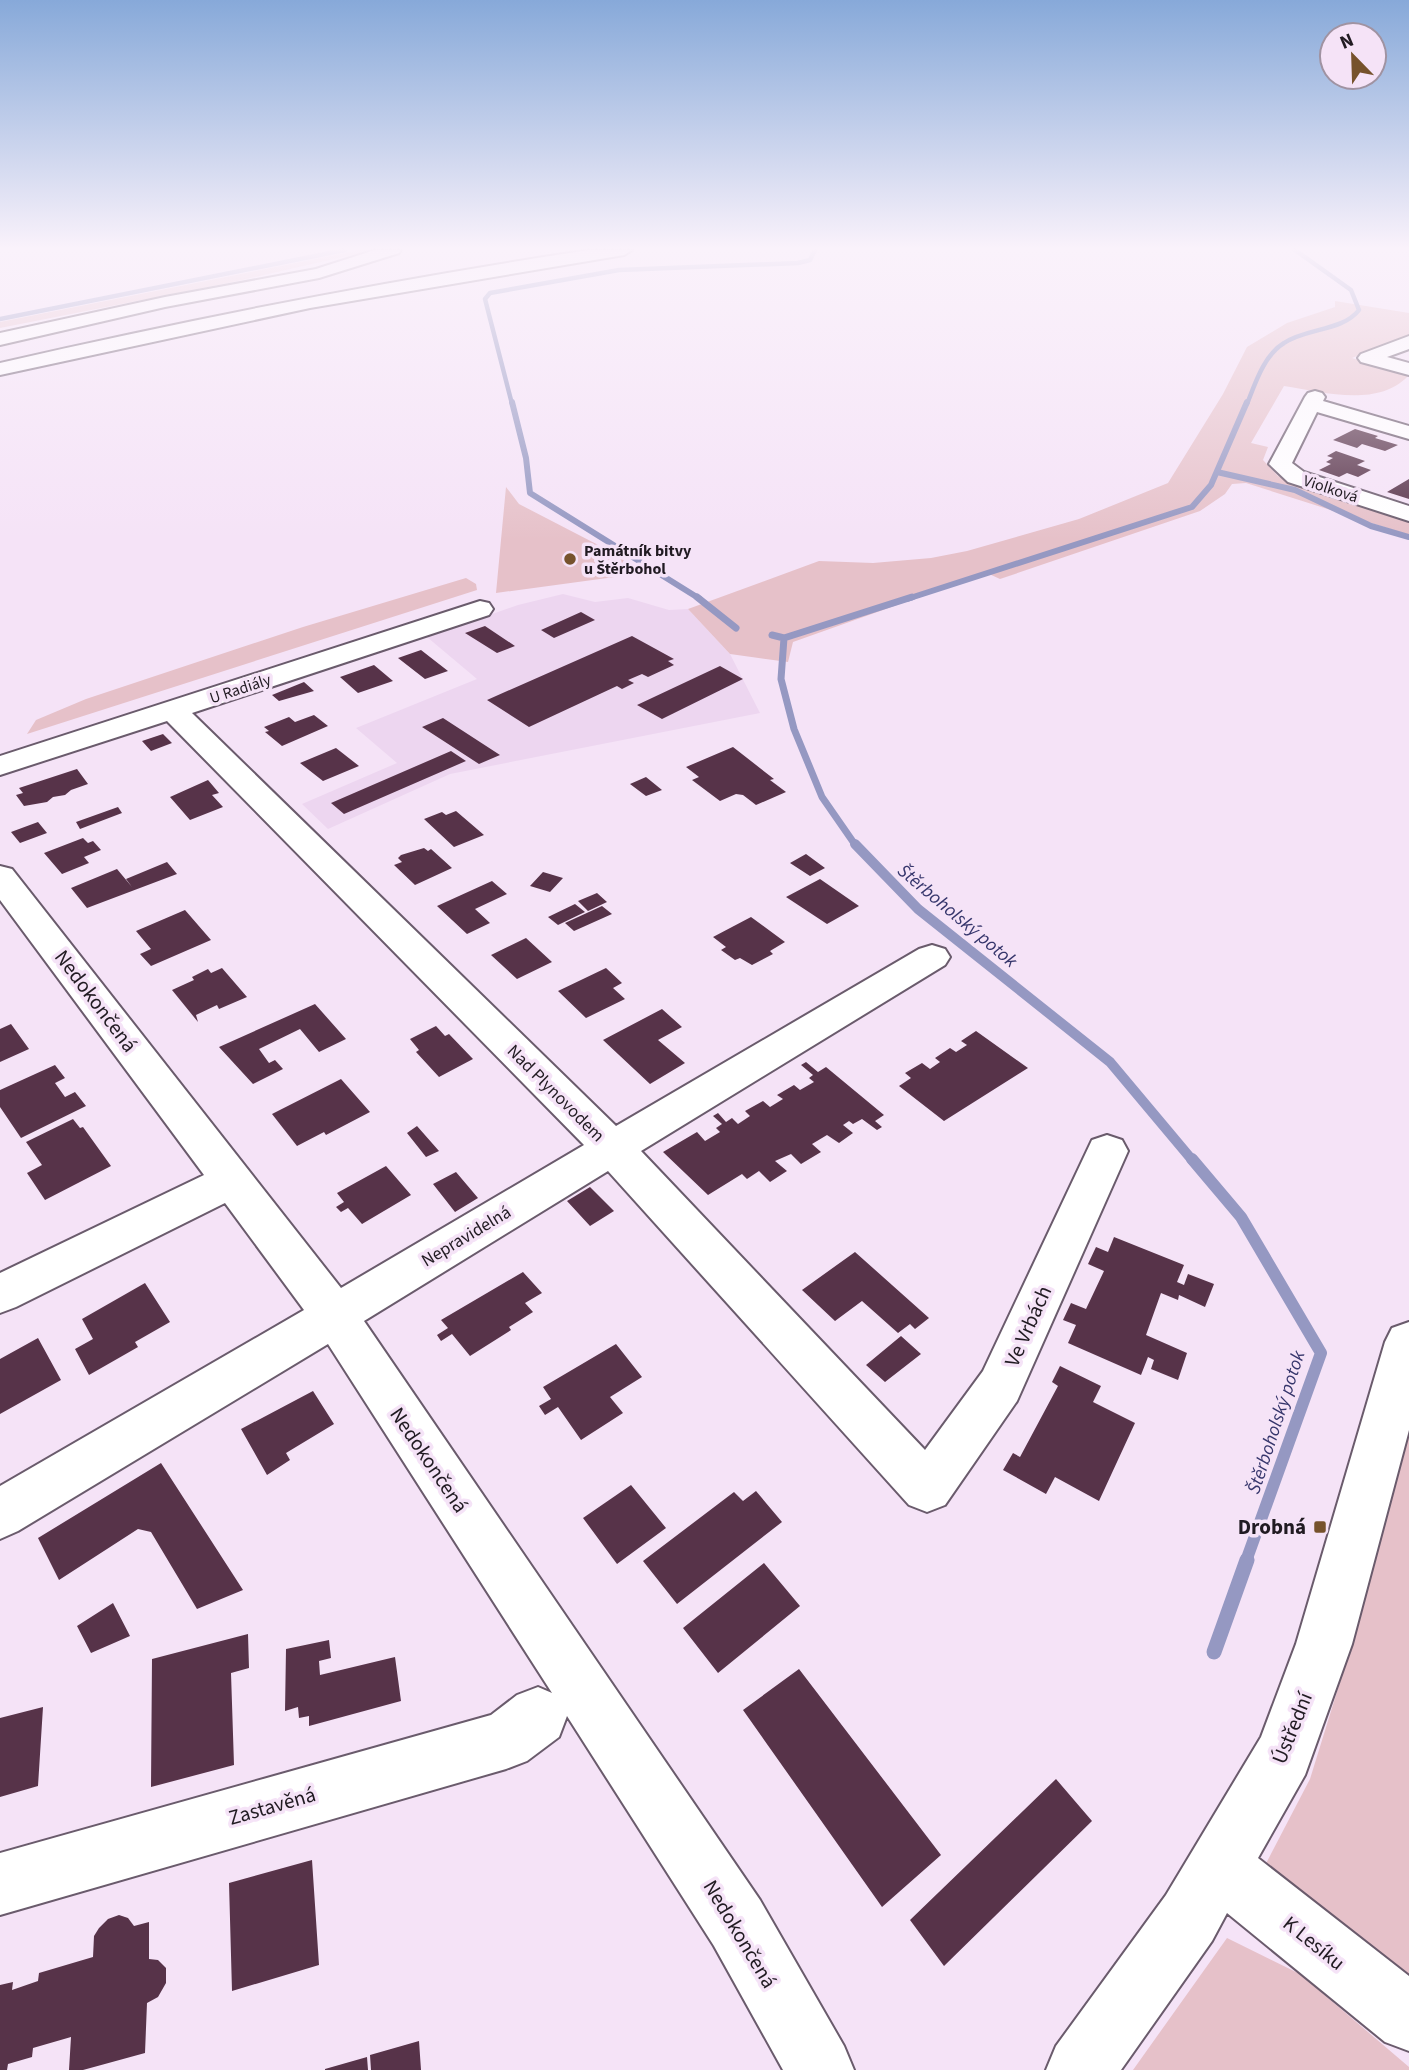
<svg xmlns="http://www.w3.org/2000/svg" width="1409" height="2070" viewBox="0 0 1409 2070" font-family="'Source Sans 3',sans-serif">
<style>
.built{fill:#edd6f0}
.green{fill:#e6c1c9}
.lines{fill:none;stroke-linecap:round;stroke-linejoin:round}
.stream-far5{stroke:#9598c2;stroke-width:4.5}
.stream-far4{stroke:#9598c2;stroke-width:6}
.stream-far3{stroke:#9598c2;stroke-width:7}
.stream-far2{stroke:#9598c2;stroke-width:10}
.stream-far1{stroke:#9598c2;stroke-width:12}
.stream{stroke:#9598c2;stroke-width:15}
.building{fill:#573349}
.minor-casing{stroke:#6a5b6c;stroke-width:4}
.highway-casing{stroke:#6a5b6c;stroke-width:4}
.minor{fill:#fff;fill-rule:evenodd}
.highway{fill:#fff;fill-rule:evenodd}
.poi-dot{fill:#76522c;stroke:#f5e3f7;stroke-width:2.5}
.labels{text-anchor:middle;stroke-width:7;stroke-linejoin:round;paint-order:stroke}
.far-street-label{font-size:16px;fill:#211b22;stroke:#f5e3f7}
.far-poi-label{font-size:16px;font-weight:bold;fill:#211b22;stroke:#f5e3f7;text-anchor:start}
.street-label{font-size:18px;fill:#211b22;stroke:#f5e3f7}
.water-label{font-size:19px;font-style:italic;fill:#36366c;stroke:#f5e3f7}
.near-street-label{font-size:21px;fill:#211b22;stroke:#f5e3f7}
.near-poi-label{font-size:21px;font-weight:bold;fill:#211b22;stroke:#f5e3f7;text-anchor:end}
</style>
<rect width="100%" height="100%" fill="#f5e3f7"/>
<path class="built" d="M563,594l32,8 33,-4 41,12 19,-1 42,45 30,59 -310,61 -122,55 -26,-25 95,-41 -41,-35 121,-49 -50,-42 91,-32z"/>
<path class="green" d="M361,250h12l-135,31 -238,47v-6z
M1335,301l74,12v22l-57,23 56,18c-30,32 -86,16 -124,10l-33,57 17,4 -5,13 15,16 131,44v15l-163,-52 -14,1 -7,10 -25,17 -200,68 -13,-6 -194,69 -5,20 -58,-8 -42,-45 131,-48 54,2 58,-5 36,-7 112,-32 89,-36 55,-89 24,-47 40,-24 48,-16z
M506,487l13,17 85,44 40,25 -148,20z
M466,578l10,6 1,6 -450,144 9,-14 50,-21 217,-72z
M1409,1429v548l-148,-104 49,-94 52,-168z
M1227,1938l73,36 109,93v3h-276z"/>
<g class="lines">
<path class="stream-far5" d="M0,319l345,-69
M512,404l-27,-105 5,-6 129,-23 179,-7 12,-3 5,-10
M1247,404c8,-20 17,-49 37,-61 22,-15 59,-12 75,-33l-8,-20 -56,-40"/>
<path class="stream-far4" d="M512,402l14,56 4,35 170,106
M1217,472l78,18 76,36 38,11
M907,599l285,-92 19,-22 36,-83"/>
<path class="stream-far3" d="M697,597l39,31
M772,635l12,3
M856,846l-34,-49 -28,-68 -13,-50 3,-41 128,-41"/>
<path class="stream-far2" d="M855,844l63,65 192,153 83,99"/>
<path class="stream-far1" d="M1192,1159l49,58 80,136 -75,208"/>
<path class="stream" d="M1214,1652l33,-92"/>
</g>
<path class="building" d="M1355,429l23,7 -3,2 23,7 -13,6 -23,-7 -5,4 -24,-8z
M1336,451l29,10 -8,4 14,5 -13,7 -11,-4 -8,4 -20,-7 12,-6 -5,-2 7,-4 -6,-2z
M1409,479v20l-22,-7z
M581,612l14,8 -41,18 -13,-8z
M485,626l30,20 -18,7 -32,-20z
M632,636l42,23 -6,2 6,4 -26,12 -6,-3 -14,6 6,3 -12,6 -5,-3 -88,41 -42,-27z
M421,650l27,21 -23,8 -27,-21z
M374,665l19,16 -35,12 -18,-16z
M720,666l23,13 -81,40 -25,-14z
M304,682l10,9 -35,10 -7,-6z
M314,715l14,11 -46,20 -17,-14 4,-1 -5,-4 25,-10 6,5z
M443,718l57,37 -21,9 -57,-37z
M163,734l9,9 -21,8 -9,-10z
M733,747l41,32 -4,1 16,12 -30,13 -13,-10 -7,-1 -16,7 -28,-21 7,-3 -13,-10z
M336,748l23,18 -36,15 -23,-18z
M451,751l15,10 -122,53 -13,-11z
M77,769l11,15 -17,6 -6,5 -12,2 -6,5 -23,4 -8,-11 7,-2 -4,-5z
M646,777l16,13 -16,6 -16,-12z
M208,780l11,13 -7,2 11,12 -33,13 -20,-23z
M118,807l4,6 -42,16 -4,-7z
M456,811l28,24 -30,12 -30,-28 18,-7 4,3z
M38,822l9,11 -27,10 -9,-11z
M83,838l5,5 5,-2 8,9 -17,7 5,6 -27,11 -18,-21z
M424,848l4,3 3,-2 21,19 -37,17 -21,-20 8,-3 -4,-4 3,-3z
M806,854l19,14 -15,8 -20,-13z
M167,862l10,12 -90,34 -16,-20 46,-19 15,18 -6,-8z
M543,872l20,6 -13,14 -20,-6z
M820,879l39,27 -32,18 -41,-27z
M492,881l15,13 -32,15 15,14 -23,11 -30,-28z
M597,893l10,9 -19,9 -10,-10z
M575,904l10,8 -27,13 -10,-8z
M602,906l10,8 -38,17 -9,-8z
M185,910l26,30 -60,26 -11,-12 11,-5 -15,-18z
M751,917l34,25 -15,9 3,3 -21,11 -12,-7 -5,2 -14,-10 5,-3 -13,-10z
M526,938l26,24 -35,17 -26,-24z
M222,968l25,29 -28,12 -2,-4 -21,10 2,7 -26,-32 22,-10 -2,-3 16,-8 3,4z
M606,968l16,15 -9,5 12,11 -39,19 -28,-27z
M315,1004l31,35 -27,13 -19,-23 -41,20 10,14 6,-3 8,9 -30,15 -34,-37z
M662,1009l20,18 -24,13 27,23 -35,21 -47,-44z
M11,1024l18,25 -29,13v-33z
M436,1026l9,10 4,-2 24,25 -34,18 -23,-25 3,-2 -9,-11z
M976,1031l52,37 -84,53 -45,-35 12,-8 -6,-5 17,-10 8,6 10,-7 -5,-4 15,-10 6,4 11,-7 -6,-4z
M806,1062l12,10 8,-5 58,48 -9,6 7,6 -5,3 -15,-11 -9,5 -4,-3 -6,4 10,8 -14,10 -12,-8 -15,9 9,8 -20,12 -10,-10 -16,7 12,10 -17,11 -11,-11 -12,8 -5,-5 -34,21 -45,-43 34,-20 8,9 15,-9 -4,-4 6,-4 -9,-8 5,-3 8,9 6,-4 6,6 12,-8 -5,-5 18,-10 7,6 13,-8 -6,-4 17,-10 6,5 14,-8 -5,-4 4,-3 -12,-10z
M55,1065l10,13 -10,5 10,14 10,-5 11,14 -65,32 -21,-31v-17z
M341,1079l29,33 -44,23 -2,-3 -27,14 -25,-32z
M73,1119l7,9 3,-1 28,39 -66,34 -18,-27 15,-8 -16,-23z
M417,1126l22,25 -13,6 -19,-24z
M386,1166l25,29 -49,29 -14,-16 -7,4 -5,-5 8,-5 -7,-9z
M456,1172l22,26 -23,14 -22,-28z
M590,1187l24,24 -24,15 -23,-25z
M1114,1237l70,28 -7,17 7,3 4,-11 26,10 -9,23 -26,-12 -1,5 -17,-7 -15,42 41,18 -9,27 -27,-11 3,-9 -6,-3 -7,18 -73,-32 8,-18 -13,-5 8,-17 15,6 18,-38 -16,-7 8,-17 12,5z
M855,1252l74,66 -14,11 -5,-5 -12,9 -36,-32 -27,20 -33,-31z
M523,1272l19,21 -17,10 8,9 -24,15 2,3 -41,26 -18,-22 -11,7 -4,-6 11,-7 -7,-8z
M145,1283l25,39 -35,20 3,5 -49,28 -14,-26 18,-10 -11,-20z
M901,1336l20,18 -36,28 -19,-17z
M38,1338l23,42 -61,34v-55z
M616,1344l26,33 -32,20 13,16 -42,27 -23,-33 -13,8 -6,-9 12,-7 -8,-12z
M1060,1366l41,20 -8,16 42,21 -36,78 -44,-24 -9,17 -43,-24 10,-17 7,4 38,-71 -6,-4z
M313,1391l21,33 -48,29 4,7 -23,15 -26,-46z
M161,1463l82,127 -46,19 -46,-77 -13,-3 -79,51 -21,-42z
M631,1485l35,43 -49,36 -34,-46z
M756,1491l26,31 -105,82 -34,-43 91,-69 9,9z
M764,1563l36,43 -82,67 -35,-45z
M113,1603l17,33 -39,17 -14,-27z
M248,1634l1,34 -18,5 3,92 -83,22 1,-128z
M329,1640l2,18 -12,3 1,14 75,-18 6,44 -92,25v-10l-10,2 -1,-11 -13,4 1,-62z
M799,1669l142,186 -59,52 -139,-197z
M43,1707l-5,79 -38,11v-79z
M1056,1779l36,42 -148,145 -34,-46z
M312,1860l7,105 -87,26 -3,-108z
M119,1915l9,3 6,8 15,-4v37l9,1 8,8v15l-8,14 -11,6 -2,50 -62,17h-14l2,-33 -38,11 -1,9 -24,7 -1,6h-7v-85l13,-3 -1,8 26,-9 1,-8 54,-16 1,-21 5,-8 9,-9z
M419,2041l2,29h-50l-1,-15z
M367,2057l1,13h-43v-1z"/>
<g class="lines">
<g class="minor-casing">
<path id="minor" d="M375,250h26l-2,3 -80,25 -154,29 -165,38v-12l165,-36 151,-28z
M1409,336v13l-22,8 22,6v12l-48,-13 -3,-4 3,-4z
M1315,391l7,2 3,4 -2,4 86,25v13l-92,-27 -25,51 12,9 105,34v15l-121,-39 -19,-18 36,-67 3,-4z
M480,601l9,2 4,6 -4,6 -297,98 424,413 303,-177 13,-4 13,4 5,8 -5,8 -304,186 284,299 58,-79 109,-231 15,-5 15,5 6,11 -111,250 -72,104 -18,7 -18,-7 -301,-334 -244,150 396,579 84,146 10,24h-71l-69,-124 -147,-230 -8,21 -32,24 -21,8 -506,146v-62l491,-138 26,-20 21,-8 14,6 -224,-349 -310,187 -18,8v-53l304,-176 -79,-107 -209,104 -16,6v-40l204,-98 -204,-275v-34l12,3 329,419 243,-143 -417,-424 -167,54v-19z
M1409,1322v108l-57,214 -47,131 -47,83 151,118v75l-24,-9 -158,-129 -15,28 -91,129h-75l10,-24 110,-151 95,-158 35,-93 89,-302 7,-14z"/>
</g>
<g class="highway-casing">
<path id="highway" d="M589,250h43l-8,5 -314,53 -310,67v-12c195,-45 391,-83 589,-113z"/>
</g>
<use href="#minor" class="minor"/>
<use href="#highway" class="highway"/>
</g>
<linearGradient id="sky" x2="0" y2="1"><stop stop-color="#87a9d9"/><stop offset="0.46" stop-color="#faf2fb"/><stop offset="1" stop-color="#faf2fb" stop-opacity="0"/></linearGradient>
<rect width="1409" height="540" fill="url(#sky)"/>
<g class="poi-dot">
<circle cx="570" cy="559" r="7"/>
<rect x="1313" y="1520" width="14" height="14" rx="3.5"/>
</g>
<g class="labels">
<g class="far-street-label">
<text transform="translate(1331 488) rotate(18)" y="6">Violková</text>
<text transform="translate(240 688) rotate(-18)" y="6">U Radiály</text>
</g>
<g class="far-poi-label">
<text x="584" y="556">Památník bitvy<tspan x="584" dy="18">u Štěrbohol</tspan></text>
</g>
<g class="street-label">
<text transform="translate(556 1093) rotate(45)" y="6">Nad Plynovodem</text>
<text transform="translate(466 1236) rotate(-31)" y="6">Nepravidelná</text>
</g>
<g class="water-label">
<text transform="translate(958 915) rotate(40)" y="7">Štěrboholský potok</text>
<text transform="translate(1275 1422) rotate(-72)" y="7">Štěrboholský potok</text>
</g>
<g class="near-street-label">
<text transform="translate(96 1001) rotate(53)" y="7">Nedokončená</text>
<text transform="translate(1028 1326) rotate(-66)" y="7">Ve Vrbách</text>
<text transform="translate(429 1460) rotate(56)" y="7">Nedokončená</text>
<text transform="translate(1292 1728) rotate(-68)" y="7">Ústřední</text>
<text transform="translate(272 1806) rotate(-16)" y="7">Zastavěná</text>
<text transform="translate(740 1934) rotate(59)" y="7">Nedokončená</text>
<text transform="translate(1314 1943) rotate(39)" y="7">K Lesíku</text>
</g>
<g class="near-poi-label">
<text x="1306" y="1534">Drobná</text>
</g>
</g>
<g transform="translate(1353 56) rotate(337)"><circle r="33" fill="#f5e3f7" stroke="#a093a2" stroke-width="2"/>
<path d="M0-5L12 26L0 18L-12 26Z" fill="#76522c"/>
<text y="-10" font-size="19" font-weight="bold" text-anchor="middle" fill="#211b22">N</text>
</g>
</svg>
